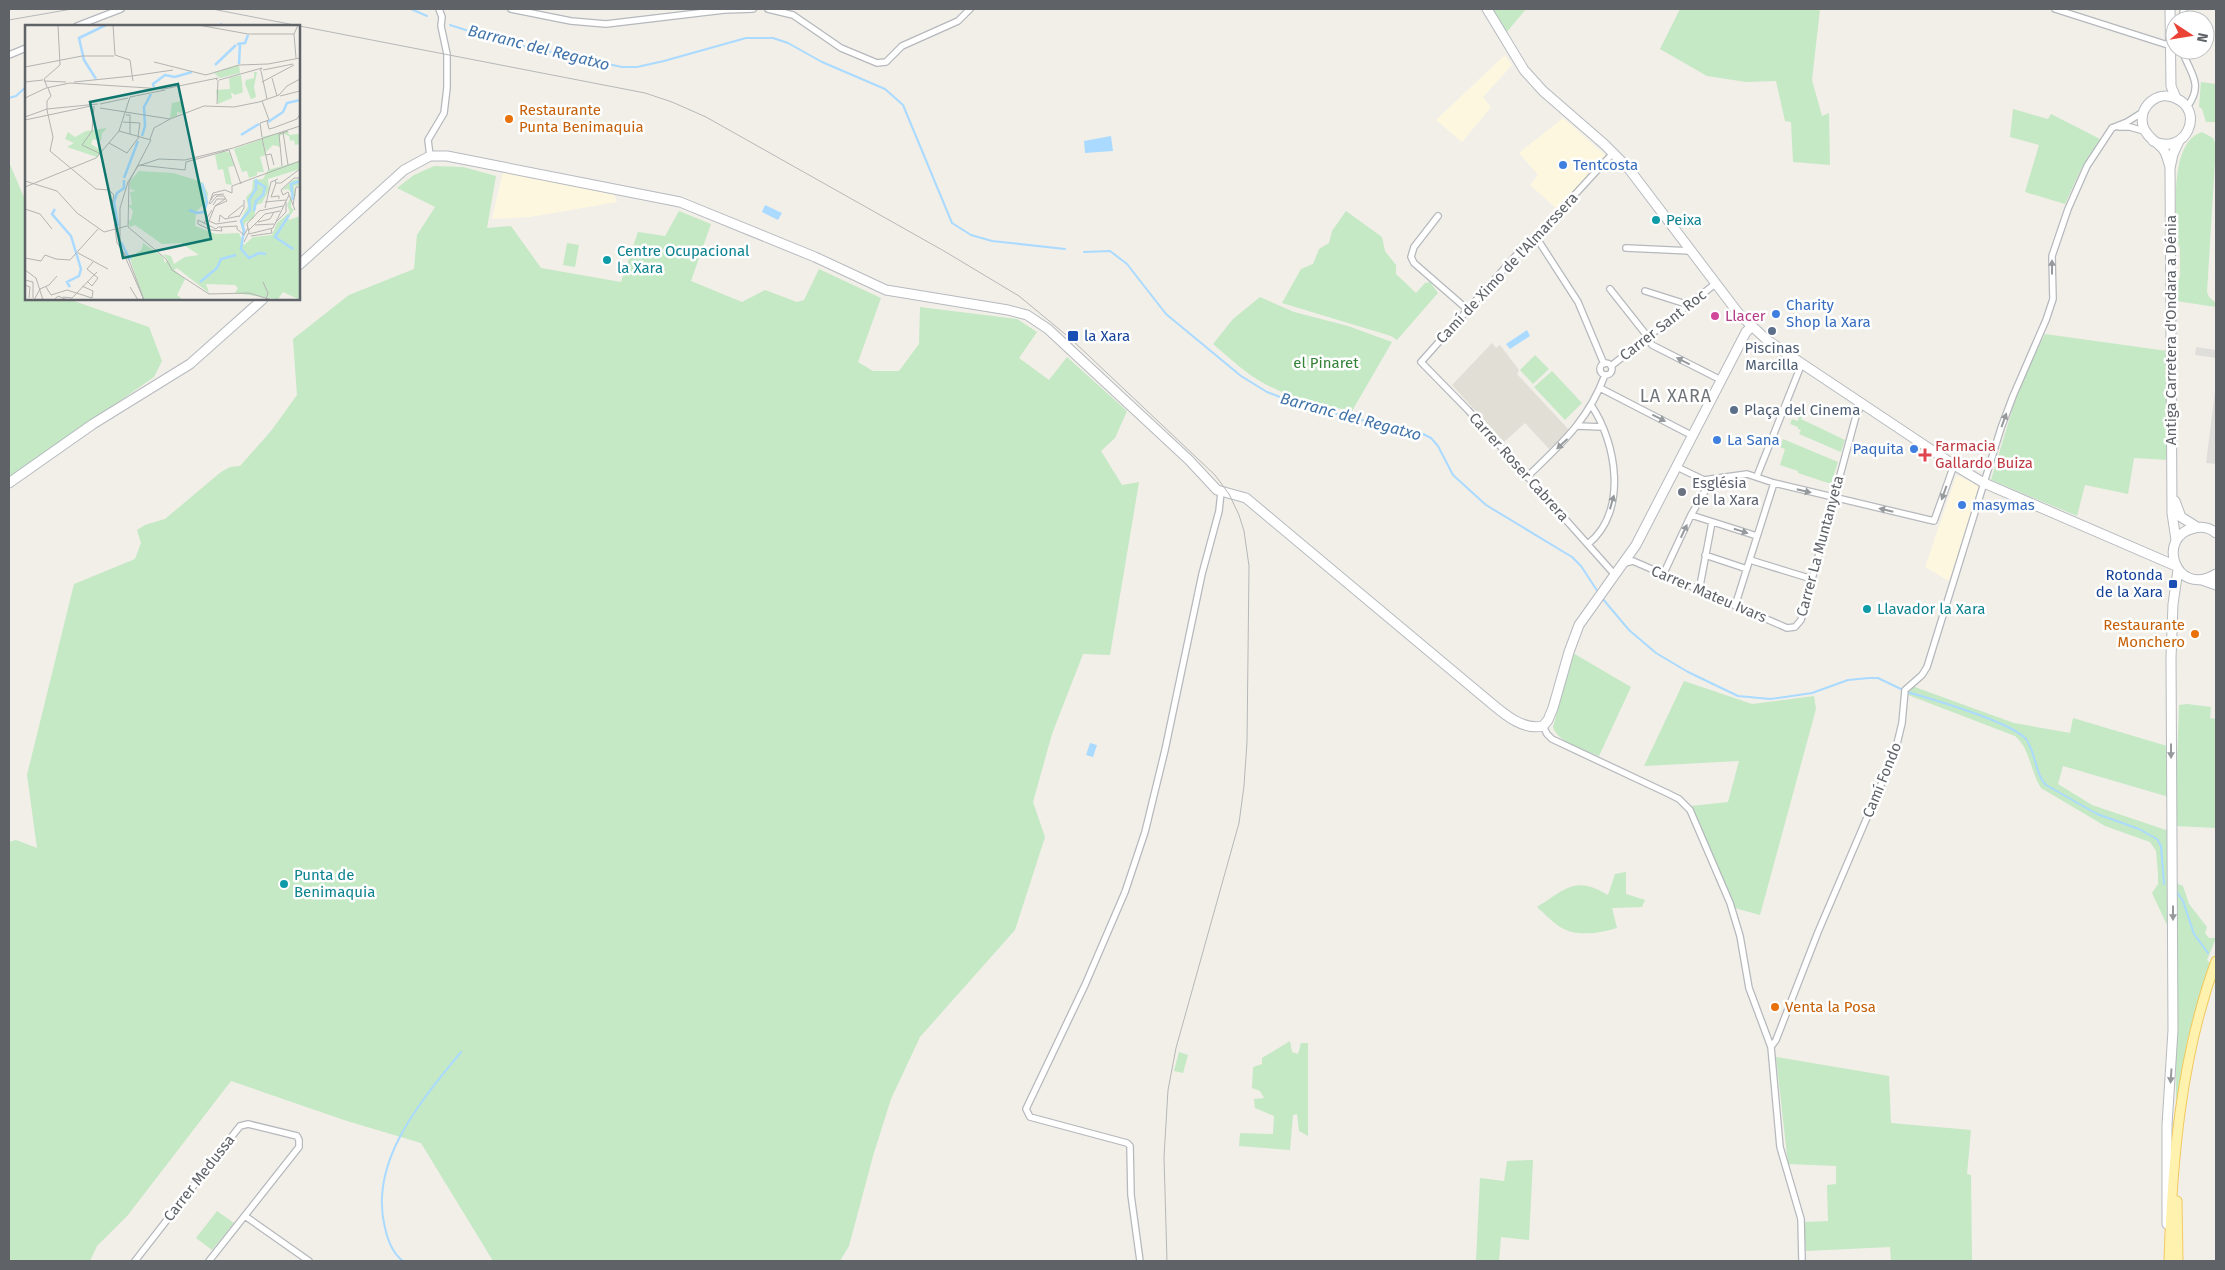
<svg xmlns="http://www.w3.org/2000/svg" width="2225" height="1270" viewBox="0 0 2225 1270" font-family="'Fira Sans',sans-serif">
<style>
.commercial{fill:#fef7e0}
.industrial{fill:#e0deda}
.education{fill:#e1ded6}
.green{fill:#c5e8c5}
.water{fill:#aadaff}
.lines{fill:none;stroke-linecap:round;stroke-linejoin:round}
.stream{stroke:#aadaff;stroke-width:2}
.street-casing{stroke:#b5b8bc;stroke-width:8}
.secondary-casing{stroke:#b6babf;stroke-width:11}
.primary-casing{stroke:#f2c960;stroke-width:11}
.street{stroke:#fff;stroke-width:5.5}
.secondary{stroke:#fff;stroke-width:9}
.primary{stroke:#fff2af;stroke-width:9}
.tram{stroke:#b6b7b8;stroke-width:1}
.oneway{fill:#979a9d}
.food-dot{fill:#e8710a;stroke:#fff;stroke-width:2}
.shop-dot{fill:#3f7fe0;stroke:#fff;stroke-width:2}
.culture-dot{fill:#0f9aa8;stroke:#fff;stroke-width:2}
.hotel-dot{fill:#d1479c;stroke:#fff;stroke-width:2}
.service-dot{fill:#5c6f8a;stroke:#fff;stroke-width:2}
.transit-dot{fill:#1a4fb4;stroke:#fff;stroke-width:2}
.health-dot{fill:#e0444e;stroke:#fff;stroke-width:2}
.worship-dot{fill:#6b7280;stroke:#fff;stroke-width:2}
.labels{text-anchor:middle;stroke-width:5;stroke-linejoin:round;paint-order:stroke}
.food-label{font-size:15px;fill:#c56008;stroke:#fff;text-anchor:start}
.shop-label{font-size:15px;fill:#366cbe;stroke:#fff;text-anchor:start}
.culture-label{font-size:15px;fill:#0d838f;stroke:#fff;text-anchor:start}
.street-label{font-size:15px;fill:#5f6368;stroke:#fff}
.hotel-label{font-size:15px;fill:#b23c85;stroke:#fff;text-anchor:start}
.transit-label{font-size:15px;fill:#164399;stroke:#fff;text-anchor:start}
.service-label{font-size:15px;fill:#4e5e75;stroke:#fff}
.park-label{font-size:15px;fill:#348238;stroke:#fff}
.health-label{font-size:15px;fill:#be3a42;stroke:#fff;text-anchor:start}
.worship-label{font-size:15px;fill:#5b616d;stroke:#fff;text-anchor:start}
.water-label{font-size:16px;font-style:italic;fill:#4174aa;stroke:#fff}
.quarter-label{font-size:18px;letter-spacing:1px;fill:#70757a;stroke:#fff}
.inset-river{fill:none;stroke:#aadaff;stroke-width:2.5}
.inset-road{fill:none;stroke:#b3b3b1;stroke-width:1}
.view{fill:#0f766e;fill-opacity:0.15;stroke:#0f766e;stroke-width:2.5}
.inset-edge{fill:none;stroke:#5f6368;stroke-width:2.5}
</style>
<rect width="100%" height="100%" fill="#f1efe8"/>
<path class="commercial" d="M1505,55l7,10 -29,32 8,10 -29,35 -26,-22z
M1563,118l43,38 -49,53 -27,-24 8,-10 -19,-22z
M503,172l111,22 3,8 -87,15 -38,2z
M1960,476l20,11 -31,94 -24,-14 31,-90z"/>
<path class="industrial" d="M2196,347l20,3v8l-21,-3z
M2216,384v80l-10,-1z"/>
<path class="education" d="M1492,343l4,5 4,-3 19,25 -2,4 53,57 -21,18 -24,-26 -21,19 -52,-57z"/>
<path class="green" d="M1493,9h33l-20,24z
M1680,9h140l-8,71 10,36 7,-3 1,52 -37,-3 -2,-40 -6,-1 -9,-40 -30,1 -39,-6 -47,-27z
M2201,82l15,2v38h-10l-4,-13 -3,-2z
M2013,109l35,10 3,-5 49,25 -18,28 -17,37 -40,-12 14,-47 -29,-8z
M2202,132l11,6 3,7 -9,147 2,5 7,6v4l-40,-6v-17l4,-7v-29l-3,-7c0,-28 -9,-98 25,-109z
M9,162l17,40v97h42l81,28 13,34 -8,16 -145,102z
M434,166l29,1 33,9 -9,52 24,-2 30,42 80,14 17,-50 27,4 14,-25 32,13 -20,57 51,21 23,-12 32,12 7,-2 15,-31 62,29 -23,64 15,9h26l20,-27 1,-37 97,12 20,13 -18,26 30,22 18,-23 60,54 -12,27 -14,13 21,34 17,-3 -29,173 -27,-1 -31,80 -19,68 12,35 -30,93 -95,107 -29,62 -18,57 -24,90 -9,15h-347l-72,-118 -74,-22 -116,-40 -103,134 -31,31 -7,15h-81v-419l7,-2 21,8 -10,-73 47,-191 61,-25 6,-16 -4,-13 8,-5 20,-6 56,-47 9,-5 10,-1 31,-35 26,-36 -4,-56 56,-44 65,-26 3,-34 18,-28 -38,-19 17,-13z
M1346,211l36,26 3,14 11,14v9l20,19 9,-10 5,-1 8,11 -41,47 -6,-4 -109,-33 19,-34 12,-5 6,-15 10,-6 3,-12z
M567,243l12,2 -4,22 -12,-2z
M1260,297l34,15 54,14 44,16 -40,69c-36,-8 -72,-15 -103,-37 -12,-9 -24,-20 -36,-30l20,-25z
M2045,334l122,17 2,109 -35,-2 -6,36 -43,-9 -8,31 -86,-36 22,-73 12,-34z
M1535,355l14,14 -16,15 -13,-14z
M1552,371l30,32 -17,17 -31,-33z
M1800,409l5,2 -4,8 44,21 -4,12 -42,-18 2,-4 -3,-1v-2l-8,-3 2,-5 6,2 1,-3 -3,-1z
M1783,439l55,23 -7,22 -33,-11v-2l-18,-6 5,-16 -5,-2z
M1573,653l58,34 -32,69c-14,-6 -41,-13 -46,-29z
M1684,681l68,23 62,-8 2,13 -56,206 -25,-7 -44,-102 37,-4 11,-41 -95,5z
M1912,686l102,37 56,10 3,-15 94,28 2,51 -106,-31 -5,18 34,21 77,26 -1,96 -16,-34 6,-9v-10l-2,-23 -6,-9 -45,-16 -64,-38c-11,-17 -10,-38 -26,-52l-107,-41z
M2187,704l24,3 -1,11 6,1v109l-41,-2 4,-121z
M1626,872v22l19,6 -3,7 -30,1 5,20c-17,5 -39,9 -55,0 -9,-5 -17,-14 -25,-21 29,-18 38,-32 71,-12l7,-21z
M2176,883l7,3 6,18 18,23 -2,6 4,5h7l-9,22 3,3 -22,74 -12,69z
M1290,1041l2,11 6,2 3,-11h7v93l-9,-5 -2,-17 -4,1 -3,35 -51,-4 1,-13 33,1 1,-18 -19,-8 -1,-9 10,-1 -4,-7 -8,-3 1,-21 9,-3v-6z
M1179,1052l9,3 -5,18 -9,-2z
M1776,1057l113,19 2,47 80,7 -4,44 4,1 1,86h-81l-1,-14 -84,4 -3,-29 25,-1 -1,-36 9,-1v-18l-48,-2z
M1533,1160l-4,80 -28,-3 -2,24h-23l4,-83 24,3 3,-20z
M217,1211l17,12 -22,27 -16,-12z"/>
<path class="water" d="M1111,136l2,15 -28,2 -1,-12z
M765,205l17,8 -4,7 -16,-8z
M1527,330l3,6 -20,13 -4,-5z
M1090,743l7,2 -4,12 -7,-2z"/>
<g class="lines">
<path class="stream" d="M411,9l16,7
M450,25l50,16 122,26h15l27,-6 82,-23h27l15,5 34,19 63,27 18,16 49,118 19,12 21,6 73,8
M218,26l3,-2
M9,98l7,-2 10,-9
M1084,252l26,-1 17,13 39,50 75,62 26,16 34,13 69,17 27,4 24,7 10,5 7,8 15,29 33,30 86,52 9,9 17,26
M1602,598l27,32 27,23 32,19 50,24 32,3 15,-2 27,-4 36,-13 21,-2h9l25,12
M1907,692c25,7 104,30 119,47 10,14 9,35 20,46l51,29 42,15 18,10 4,7 3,38
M2176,891l7,10 11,33 14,19
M403,1261c-10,-7 -15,-20 -18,-33 -17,-67 37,-128 76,-176"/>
<g class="street-casing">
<path id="street" d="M511,9l60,12 35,3 118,-14 29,-1
M768,9l25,6 48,33 36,15 9,-1 16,-16 56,-25 12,-12
M2055,9l116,37
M2181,20l3,-11
M77,26l44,-17
M2182,50c7,22 23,34 5,57
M9,55l17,-7
M2119,127h11l14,4
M2112,128l15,-6 16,-10
M1613,153l-77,84 -8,5 -107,120 47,48 147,165
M430,156l-2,-16 16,-27 3,-25v-34l-6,-28 1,-9 -3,-8
M1438,216l-24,31 -3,10 3,6 54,47
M1536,237l42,65 26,62
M1626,248l65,3
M1610,289l38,48 4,8 69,35
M1645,291l44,14
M1600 369a6 6 0 1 1 12 0a6 6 0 1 1-12 0Z
M1611,366l104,-82
M1600,388l93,48
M1578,426l24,1
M1677,467l27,13 43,-6 27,9 160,38 20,-56
M1757,476l45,-113
M1527,477c34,-33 61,-56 78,-102
M1691,515l66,21
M1588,544c40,-32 29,-101 3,-139
M1705,555l42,14
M1750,560l62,19
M1625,563l8,-2 154,67 8,-1 6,-7 55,-204 6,-12
M1663,575l28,-60 21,-36
M1699,591l13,-69
M1735,606l39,-123
M1543,726l4,8 5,5 115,54 12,6 11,11 40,93 10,33 9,52 22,59 9,100 21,72 1,42
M1771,1047l5,-7 42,-108 77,-180 7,-29 3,-33 17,-15 5,-8 74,-239 12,-32 33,-76 7,-21 -1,-43 16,-47 19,-43 25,-38
M245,1216l64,45
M135,1261l105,-135 8,-2 49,12 2,4v7l-90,114
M1140,1261l-9,-66 -1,-49 -3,-3 -97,-26 -4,-8 59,-124 40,-93 20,-60 20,-82 37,-176 17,-63 2,-19"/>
</g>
<g class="secondary-casing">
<path id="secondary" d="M1487,9l37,61 19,21 61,53 25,25 110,145 28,26 31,21 156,104 30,18 192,83
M2170,9l1,77 5,12
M2153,141c33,16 53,-31 22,-43 -18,-8 -37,9 -32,28 3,11 13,15 20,23 4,5 5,12 7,18
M299,265l105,-95 26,-14h17l233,46 135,55 71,33 122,20 19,5 21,14 141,131 28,30 29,8 239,200c16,13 36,33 58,28l5,-6 5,-12 16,-56 10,-27 57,-80 110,-213 5,-5
M9,483l84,-59 97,-60 73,-65
M2175,501l6,16 16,10
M2216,533c-6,-5 -13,-7 -21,-5 -40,7 -20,71 21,46
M2176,540l-4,-27 -2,-345 3,-14 6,-13
M2202,580l14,5
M2167,1224v-99l6,-95 -2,-372 2,-54 5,-34"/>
</g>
<g class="primary-casing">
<path id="primary" d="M2177,1201l1,60
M2169,1261c3,-101 12,-204 47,-300"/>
</g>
<use href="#street" class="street"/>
<use href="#secondary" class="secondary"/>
<use href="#primary" class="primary"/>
<path class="tram" d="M212,9l433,84 27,9 34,15 238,134 75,45 52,43 144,136 14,19 10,21 5,16 5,35 -2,176 -3,44 -5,37 -63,225 -8,42 -4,67 3,104
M9,20l63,-11"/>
</g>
<defs><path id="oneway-solid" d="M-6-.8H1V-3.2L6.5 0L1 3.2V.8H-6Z" transform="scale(1.25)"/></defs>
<g class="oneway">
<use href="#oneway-solid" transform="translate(2052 267) rotate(-90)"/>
<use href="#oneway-solid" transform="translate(1683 361) rotate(-153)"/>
<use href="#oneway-solid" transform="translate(1659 418) rotate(27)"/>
<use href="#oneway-solid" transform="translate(2004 420) rotate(-70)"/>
<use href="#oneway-solid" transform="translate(1562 444) rotate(137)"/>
<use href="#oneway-solid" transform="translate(1804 491) rotate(13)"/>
<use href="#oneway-solid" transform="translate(1944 493) rotate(110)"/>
<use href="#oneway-solid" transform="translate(1612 502) rotate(-74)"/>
<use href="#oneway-solid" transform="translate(1886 510) rotate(-167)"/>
<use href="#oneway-solid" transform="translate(1684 531) rotate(-65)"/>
<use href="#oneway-solid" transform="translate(1741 531) rotate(17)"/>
<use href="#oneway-solid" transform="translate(2171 751) rotate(90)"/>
<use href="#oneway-solid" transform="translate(2173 913) rotate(90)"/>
<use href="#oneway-solid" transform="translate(2171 1076) rotate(94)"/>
</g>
<g class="food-dot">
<circle cx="509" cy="119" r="5"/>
<circle cx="2195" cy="634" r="5"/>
<circle cx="1775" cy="1007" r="5"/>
</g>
<g class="shop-dot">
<circle cx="1563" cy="165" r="5"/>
<circle cx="1776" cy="314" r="5"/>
<circle cx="1717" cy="440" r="5"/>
<circle cx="1914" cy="449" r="5"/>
<circle cx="1962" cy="505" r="5"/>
</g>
<g class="culture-dot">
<circle cx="1656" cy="220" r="5"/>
<circle cx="607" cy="260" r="5"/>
<circle cx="1867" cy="609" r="5"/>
<circle cx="284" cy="884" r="5"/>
</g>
<circle class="hotel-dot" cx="1715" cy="316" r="5"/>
<g class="service-dot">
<circle cx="1772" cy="331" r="5"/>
<circle cx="1734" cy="410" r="5"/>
</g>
<g class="transit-dot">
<rect x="1067" y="330" width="12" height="12" rx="2.5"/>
<rect x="2168" y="579" width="10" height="10" rx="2.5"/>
</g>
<path class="health-dot" d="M1922.5 447.5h5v5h5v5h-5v5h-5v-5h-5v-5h5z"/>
<circle class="worship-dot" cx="1682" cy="492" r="5"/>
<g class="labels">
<g class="food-label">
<text x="519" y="115">Restaurante<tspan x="519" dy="17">Punta Benimaquia</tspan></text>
<text x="2185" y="630" text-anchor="end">Restaurante<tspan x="2185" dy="17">Monchero</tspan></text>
<text x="1785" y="1012">Venta la Posa</text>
</g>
<g class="shop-label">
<text x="1573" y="170">Tentcosta</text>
<text x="1786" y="310">Charity<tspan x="1786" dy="17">Shop la Xara</tspan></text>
<text x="1727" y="445">La Sana</text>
<text x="1904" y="454" text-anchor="end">Paquita</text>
<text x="1972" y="510">masymas</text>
</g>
<g class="culture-label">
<text x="1666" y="225">Peixa</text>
<text x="617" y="256">Centre Ocupacional<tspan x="617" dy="17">la Xara</tspan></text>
<text x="1877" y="614">Llavador la Xara</text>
<text x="294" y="880">Punta de<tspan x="294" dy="17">Benimaquia</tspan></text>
</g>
<g class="street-label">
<text transform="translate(1507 268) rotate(-47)" y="5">Camí de Ximo de l'Almarssera</text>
<text transform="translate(1663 325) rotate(-38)" y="5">Carrer Sant Roc</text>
<text transform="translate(2171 330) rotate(-90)" y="5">Antiga Carretera d'Ondara a Dénia</text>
<text transform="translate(1519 467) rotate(48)" y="5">Carrer Roser Cabrera</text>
<text transform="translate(1820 546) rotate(-75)" y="5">Carrer La Muntanyeta</text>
<text transform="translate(1709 594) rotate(23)" y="5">Carrer Mateu Ivars</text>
<text transform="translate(1882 780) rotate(-68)" y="5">Camí Fondo</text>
<text transform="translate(199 1178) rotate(-52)" y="5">Carrer Medussa</text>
</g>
<g class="hotel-label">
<text x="1725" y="321">Llacer</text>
</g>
<g class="transit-label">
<text x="1084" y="341">la Xara</text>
<text x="2163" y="580" text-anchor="end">Rotonda<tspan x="2163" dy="17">de la Xara</tspan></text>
</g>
<g class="service-label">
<text x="1772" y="353">Piscinas<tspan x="1772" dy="17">Marcilla</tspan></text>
<text x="1744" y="415" text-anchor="start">Plaça del Cinema</text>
</g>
<g class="park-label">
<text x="1326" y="368">el Pinaret</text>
</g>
<g class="health-label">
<text x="1935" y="451">Farmacia<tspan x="1935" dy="17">Gallardo Buiza</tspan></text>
</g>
<g class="worship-label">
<text x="1692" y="488">Església<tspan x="1692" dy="17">de la Xara</tspan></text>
</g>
<g class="water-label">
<text transform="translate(539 47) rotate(14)" y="6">Barranc del Regatxo</text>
<text transform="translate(1351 416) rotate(15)" y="6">Barranc del Regatxo</text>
</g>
<g class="quarter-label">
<text x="1676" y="402">LA XARA</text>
</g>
</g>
<g transform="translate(25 25)">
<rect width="275" height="275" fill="#f1efe8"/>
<path d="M214,40l1,8 -20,5 -6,-5zM229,47h3l-3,15 2,10 -5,2 -6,-15 1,-4 8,-2zM216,50l2,17 -8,3 -4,-3 1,6 -14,6 -2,-14 14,-1 -1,-11zM157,76l1,12 -6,-1v4l-7,2 2,-15zM82,103l-5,5 -1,8 -8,-2 -2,5 12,8 -6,5 -30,-10 7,-4 -9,-4 3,-7 7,5 11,-6zM263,106l1,4 10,-1 1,10 -5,1 -1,-5 -4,1 -1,-5 -5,-2 -5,2 1,11 -7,-2 -7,7 -4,-15zM237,114l4,16 -6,2 4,15h-7v3l-8,3 -2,-7 -5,1 -8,-23zM199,126l6,2 4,13 -6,1 4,18 -6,-1 -3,-15 -5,1 -3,-15zM275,136v8l-32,10 1,11 -7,13 -6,2 -2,13 -9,5 -2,11 -3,-13 8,-15 -2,-9 6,-6 1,-11 10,-1 5,-9zM114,146l34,2 29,9 6,11 -1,8 -11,11 -1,14 21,8 23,-1 5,12 9,-8 19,-2 5,-12 13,-11 -3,-7 5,-11 -4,-5 -6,1 11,-10 7,-1v6l-6,1 2,10 -5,4v7l3,3 -6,8 1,2 11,-4v84l-17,-8 -5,7 -43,-6 3,-5 -3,-3 -29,-1 3,9 -32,-25 -3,2 11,9 -8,16 6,5h-40l-13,-42 12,-9 1,-6 20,14 2,6 3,-3 -5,-6 8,2 3,8 11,-7 14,-2 -18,-12 -19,1 -27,-19 -5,2 -2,-6 3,-1 2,-9 -5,-6h4l-2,-13 6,-1 -6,-2v-8z" fill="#c5e8c5"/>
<path class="inset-river" d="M212,19l8,-1 3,-8M214,39l1,-20M190,40l21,-20M71,54l-12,-19 -5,-22 27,-13M129,62l-1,-3 12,-9 10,2 17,-5M243,97l15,-10 4,-9 13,-3M216,110l18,-11M117,111l3,-10 -1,-19 7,-13M99,153l14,-37M231,154v10l-7,11 1,10 -9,11 3,9 -3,19 8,9 10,-5 7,1M268,175l-2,-16 9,-3M30,184l-3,5 19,22 10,33 -2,7 -12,6 3,5M164,185l8,3 7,-1 3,-10 -5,-19M229,186l2,-10 7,-6 2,-8 -8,-5M264,190l-14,22 18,12M93,201l-4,-24 3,-9 7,-5v-8M96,217l9,18M175,257l17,-14 4,-9 15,-4"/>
<path class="inset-road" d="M88,0l2,30 15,5 3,21M173,0l50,9h46M271,33l-2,-24 4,-9M129,37l52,13 33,-10 29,-1 32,-6M0,42l57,-11h32M238,45l30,-6M236,46l6,28M107,51l41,-6M247,53l5,18M194,55l43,-12 -2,3M19,56l22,1M0,57l18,-2M49,57l58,-6M237,57l32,-17M22,62l-3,-8 16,-14 -2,-40M23,63l3,8 -4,5v9l6,27 -3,14 46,38 13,1 5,5 -2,9 5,39 12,17 15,40M255,71l20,-5M105,72l35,-7M0,73l21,-10 24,-5 94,6 54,-11 -2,2M75,79l28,-6M192,79l1,-24M69,81l-2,25 -10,14 19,9M75,83l70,11M101,90h4v19M0,92l22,-8 51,-5M0,95l66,-14M242,96l2,8 4,-1 24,-9 3,-5M98,97l17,1 -2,13M94,106l32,9 -22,42 -1,45 38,32 6,11 37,24 40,-1 23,7M258,107l5,33M237,112l-2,-14 9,-3 -7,-19M237,113l7,32M125,114l4,-11 16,-9 34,-13 30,1 25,-5 20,-7 8,-9 13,-7M84,118l18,10 12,-16M241,130l5,-1 3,11M114,140l46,5 1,-8 43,-12 12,34M257,141l-3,-32 9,-3M250,155l1,3h5l19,-14M0,156l32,10 20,22 27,19 23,-6M251,158l-5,14 8,-1v3M0,162l71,-29 23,-27 11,-34M186,175l3,-5 10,-1M240,177l21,-2M184,179l4,-11 12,-3 7,3v-7l68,-25M185,179l7,-8h7l3,5 -12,5 -6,15 7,3 21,-3M188,180l4,-6h8l-10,7M268,180l3,-18h4M240,183l6,-26 7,-3M0,184l15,5 12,15M270,185l-7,-18 -5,3 -2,-5 13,-12h6M203,192l15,-12M214,192l5,-9v-8M194,197l1,-7 5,4 14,-3M233,197l12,-3 4,-7M179,198l8,-13M250,198l11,-11v-10M230,200l19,-1M196,202l1,4 -11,-1 -13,-6v-4l18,9 2,-2h4l15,-1v3l7,6 4,-7M224,205l16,-16 15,-3M224,209l24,-6 16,-33M226,211l21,-3 -1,-4M219,217l5,-10 -2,-8 12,-13 24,-5M53,228l30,16M0,233l16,3 4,-6 11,4 14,1 28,-31M0,245l11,8 7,22M0,255l8,2v16M62,256l5,5 6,-8 -11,-9 6,-7M238,257l5,11 -2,6M0,260l5,2 -1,11M21,262l5,8 16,-5 25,8 1,-7 -11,-5M105,262l8,13M38,272l9,1 25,-26M9,275l6,-11 9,-4 8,-9M29,275l4,-4 9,4M119,275l-24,-55v-37l8,-26 10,-16 21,-7 26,1 48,-12 67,-22"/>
<path class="view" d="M153,59l33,155 -88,19 -33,-156z"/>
<rect width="275" height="275" class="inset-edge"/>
</g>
<rect width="2225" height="1270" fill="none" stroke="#5f6368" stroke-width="20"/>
<g transform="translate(2190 35) rotate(102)"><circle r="24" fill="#ffffff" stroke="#bfc1c3"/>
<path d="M0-4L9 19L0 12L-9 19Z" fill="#ea4335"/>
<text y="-8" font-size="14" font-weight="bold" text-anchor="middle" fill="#5f6368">N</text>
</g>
</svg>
